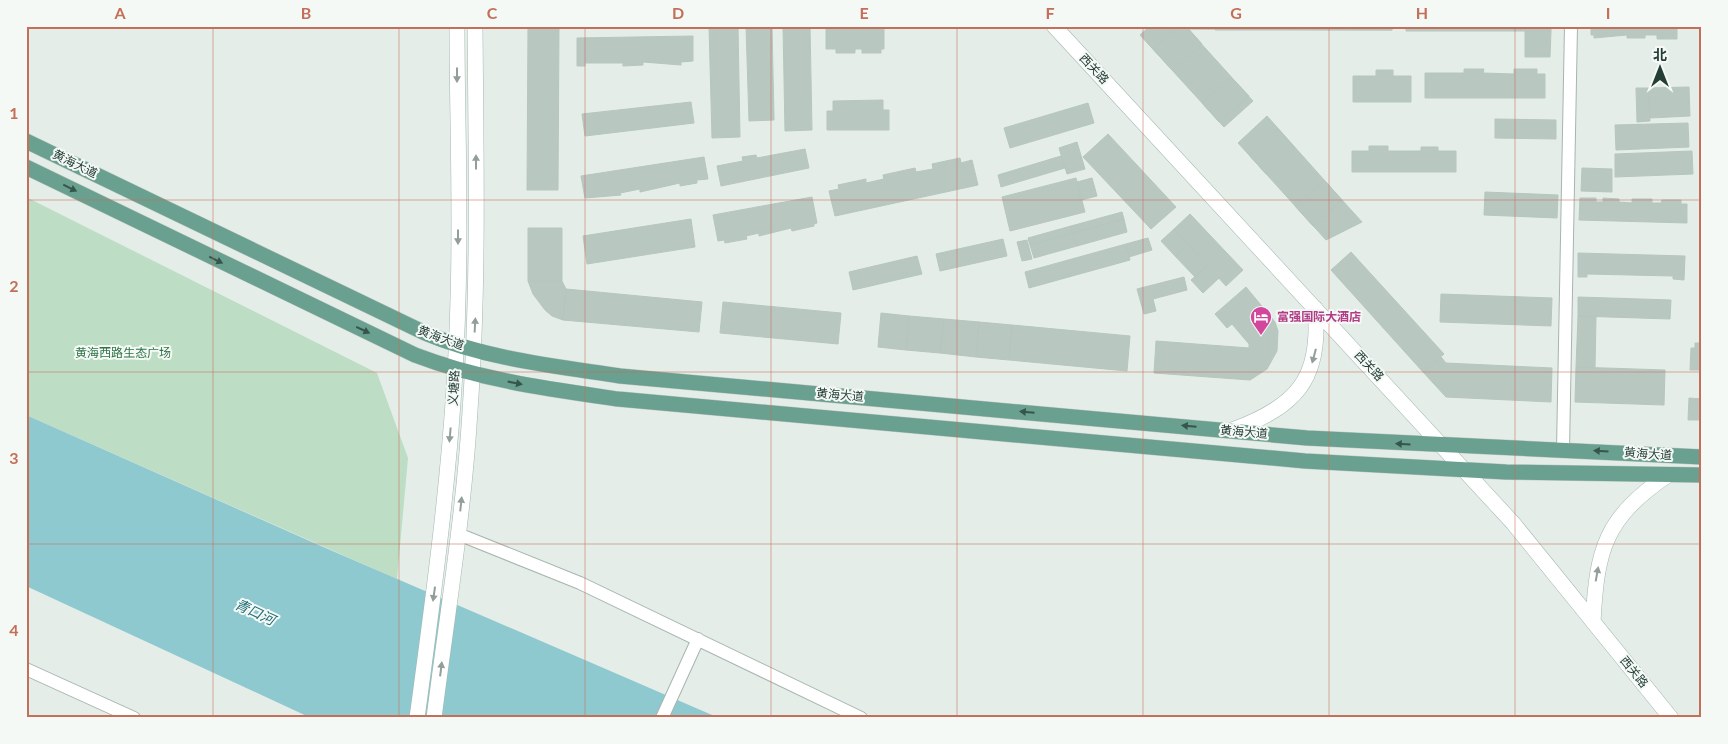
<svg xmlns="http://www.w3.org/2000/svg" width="1728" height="744" viewBox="0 0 1728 744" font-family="Lato,'Noto Sans SC',sans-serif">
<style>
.green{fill:#bdddc4}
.water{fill:#8ec9cf}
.building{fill:#b9c7c1;stroke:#b6c6bf}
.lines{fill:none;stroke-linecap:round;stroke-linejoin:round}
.street-casing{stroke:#a7b5af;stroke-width:14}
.secondary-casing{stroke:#a2b8af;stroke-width:16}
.primary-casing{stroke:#c2c9c6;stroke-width:16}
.street{stroke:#fff;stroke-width:12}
.secondary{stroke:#fff;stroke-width:15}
.primary{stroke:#6aa08f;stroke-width:15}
.oneway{fill:#929e9a}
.oneway2{fill:#36564c}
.grid{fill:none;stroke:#c46f59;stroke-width:1;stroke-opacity:0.55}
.labels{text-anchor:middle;stroke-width:4;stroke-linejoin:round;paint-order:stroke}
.street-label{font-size:12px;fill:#243d35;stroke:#f4f9f6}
.hotel-label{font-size:12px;font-weight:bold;fill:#b23c85;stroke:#f4f9f6;text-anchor:start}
.park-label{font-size:12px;fill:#2f7346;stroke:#f4f9f6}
.water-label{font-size:14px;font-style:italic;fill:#206d77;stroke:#f4f9f6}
.neatline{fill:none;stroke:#c46f59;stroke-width:2}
.grid-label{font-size:16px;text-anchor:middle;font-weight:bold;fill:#c46f59}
</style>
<rect width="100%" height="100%" fill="#e4ede8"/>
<path class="green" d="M26,197l351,176 31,85 -11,121 -371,-164z"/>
<path class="water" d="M26,415l295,131 398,172h-408l-285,-132z"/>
<path class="building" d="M528,26h31l-1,164h-31z
M709,26h29l2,111 -28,1z
M746,26h26l2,94 -25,1z
M783,26h27l2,104 -27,1z
M826,26h58v23h-3v4h-19v-4h-7v4h-19v-4h-10z
M1150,26h242v4l-204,-1 65,72 -29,26 -84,-92z
M1179,26h7l16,18 -30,26 -19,-21z
M1215,26h177v4h-177z
M1406,26h145v5h-145z
M1591,26h86v13h-20v-4h-12v3h-18v-3l-33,3v-3h-3z
M1525,31h26l-1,26h-25z
M693,36v25l-12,1v3l-38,-3v3l-20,1v-3h-38v3h-8v-28z
M1464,69h20l-1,4 31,1v-5h23v5h8v24h-120v-25h39z
M1376,70h17v6h18v26h-58v-26h23z
M1231,77l18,19 -30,26 -17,-19z
M1689,87l1,29 -40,2 -2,-30z
M1636,88h12l2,33 -13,1z
M883,100v10h6v20h-62v-19h6v-10z
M691,102l3,21 -109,13 -3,-22z
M1088,103l6,20 -84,25 -6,-20z
M1267,116l75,84 20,22 -36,18 -77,-85 -11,-12z
M1495,119l61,1v19l-61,-1z
M1688,123l1,24 -73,3 -1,-25z
M1278,129l17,19 -29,26 -17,-19z
M1108,134l68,73 -25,22 -68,-72z
M1077,142l8,27 -18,5 -8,-26z
M1369,146h19v5h33v-4h17v4h18v21h-104v-21h17z
M805,149l4,19 -88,18 -4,-20 26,-5 -1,-4 14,-2 1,3z
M1692,151l1,23 -78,3v-23z
M1061,156l4,12 -64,19 -3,-12z
M704,157l4,22 -11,1v3l-17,3v-3l-40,9v-3l-20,4 1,2 -36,3 -4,-22z
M960,158l1,5 11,-3 6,25 -143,31 -6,-25 10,-2 -1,-4 28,-6v4l18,-4 -1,-4 32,-7 1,4 17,-3 -1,-5z
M1582,168l30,1v23l-31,-1z
M1076,178l9,34 -75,19 -8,-34z
M1092,178l5,18 -16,4 -4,-18z
M1324,180l18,20 -29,26 -18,-20z
M1485,192l73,3 -1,23 -73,-3z
M812,197l5,26 -3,1v2l-22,5 -1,-3 -32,8v-3l-13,3 1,3 -22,4 -1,-3 -6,1 -5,-26z
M1580,198h16v4h7v-4l16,1v3l13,1v-4h20v4h9l1,-3h19v4h6v19l-108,-3z
M1122,212l2,7 -51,14 -2,-7z
M1190,214l53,56 -17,16 -52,-57z
M691,219l4,28 -108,17 -4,-28z
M1124,219l3,13 -50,14 -4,-13z
M1071,226l2,7 -43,12 -2,-7z
M528,228h34v53h-34z
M1174,229l14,15 -13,12 -14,-15z
M1073,233l4,13 -43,12 -4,-13z
M1148,238l4,12 -23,7 -3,-13z
M1003,239l4,17 -67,15 -4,-17z
M1027,240l5,19 -10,2 -5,-19z
M1126,244l4,16 -101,28 -4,-16z
M1188,244l19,22 -12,11 -20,-21z
M1351,252l93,102 -21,18 -92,-102z
M1578,253l107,3 -1,24 -11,-1v-3l-86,-2v3h-9z
M917,256l5,18 -69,16 -4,-18z
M1207,266l12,12 -16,15 -12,-13z
M1184,277l3,13 -34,9 3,12 -12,3 -7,-25z
M528,281h34l4,8 -3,31 -11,-4 -7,-6 -12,-16z
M1246,287l29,35 3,9 -1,20 -10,18 -17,11 -96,-7 2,-32 93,7v-4l-17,-20 -5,4 -12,-14z
M566,289l136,13 -3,30 -136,-12z
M1441,294l111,4 -1,28 -111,-4z
M1578,297l93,3 -1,19 -92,-3z
M723,302l118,11 -3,31 -118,-11z
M881,313l28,3 -3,34 -28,-3z
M909,316l35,3 -4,34 -34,-3z
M1578,316l18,1 -1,51 -19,-1z
M944,319l35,3 -3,35 -36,-4z
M979,322l33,3 -3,35 -33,-3z
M1012,325l118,11 -3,35 -118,-11z
M1695,343h7v27h-12l1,-22h4z
M1441,357l5,6 106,5 -1,34 -105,-5 -23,-25z
M1576,367l89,3 -1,35 -89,-3z
M1689,398l13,1v21h-14z"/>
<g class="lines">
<g class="street-casing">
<path id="street" d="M1563,450l8,-424
M458,534l122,49 281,135
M26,669l108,49
M662,718l36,-79"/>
</g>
<g class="secondary-casing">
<path id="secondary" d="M1054,26l459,497 158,195
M1232,430c64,-23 90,-51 83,-122
M1593,622c4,-74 12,-104 75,-147
M417,718c19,-140 38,-279 41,-420 3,-91 -1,-181 -1,-272
M434,718c13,-102 30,-205 36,-307 9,-128 6,-257 5,-385"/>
</g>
<g class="primary-casing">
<path id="primary" d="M26,141l399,192c61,26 130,33 195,43l687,62 395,19
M26,167l389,188c65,25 134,34 203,44l687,62 201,11 196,3"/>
</g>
<use href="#street" class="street"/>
<use href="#secondary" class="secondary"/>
<use href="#primary" class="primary"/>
</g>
<defs><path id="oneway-solid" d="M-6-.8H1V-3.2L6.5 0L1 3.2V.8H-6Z" transform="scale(1.25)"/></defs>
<g class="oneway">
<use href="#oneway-solid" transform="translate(457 75) rotate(90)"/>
<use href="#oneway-solid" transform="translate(476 162) rotate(-90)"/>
<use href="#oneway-solid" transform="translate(458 237) rotate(90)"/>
<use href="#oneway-solid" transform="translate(475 325) rotate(-87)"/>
<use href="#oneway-solid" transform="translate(1314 356) rotate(105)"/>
<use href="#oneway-solid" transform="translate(450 435) rotate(95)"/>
<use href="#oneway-solid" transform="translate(461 504) rotate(-84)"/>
<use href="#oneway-solid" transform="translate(1597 574) rotate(-80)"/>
<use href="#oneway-solid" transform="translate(434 594) rotate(98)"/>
<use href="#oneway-solid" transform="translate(441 669) rotate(-83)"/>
</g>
<g class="oneway2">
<use href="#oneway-solid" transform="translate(70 188) rotate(26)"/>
<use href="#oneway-solid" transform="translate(216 260) rotate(26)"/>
<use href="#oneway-solid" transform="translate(363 330) rotate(25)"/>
<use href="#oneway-solid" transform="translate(515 383) rotate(11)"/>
<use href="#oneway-solid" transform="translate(1027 412) rotate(-175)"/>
<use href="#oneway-solid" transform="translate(1189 426) rotate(-175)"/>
<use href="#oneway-solid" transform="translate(1403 444) rotate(-177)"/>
<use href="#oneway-solid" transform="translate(1601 451) rotate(-176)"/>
</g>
<path class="grid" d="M213,26v692M399,26v692M585,26v692M771,26v692M957,26v692M1143,26v692M1329,26v692M1515,26v692M26,200h1676M26,372h1676M26,544h1676"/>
<defs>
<g id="hotel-pin" transform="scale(1.125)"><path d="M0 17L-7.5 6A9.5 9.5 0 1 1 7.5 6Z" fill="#d1479c" stroke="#f4f9f6"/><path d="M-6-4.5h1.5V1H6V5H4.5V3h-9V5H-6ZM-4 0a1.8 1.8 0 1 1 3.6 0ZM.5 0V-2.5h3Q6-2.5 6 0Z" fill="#fff"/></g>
</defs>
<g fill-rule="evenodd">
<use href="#hotel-pin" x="1261" y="317"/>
</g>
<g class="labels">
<g class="street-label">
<text transform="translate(1094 69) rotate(47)" y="4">西关路</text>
<text transform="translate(75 164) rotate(26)" y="4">黄海大道</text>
<text transform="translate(441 338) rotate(20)" y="4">黄海大道</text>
<text transform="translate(1369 366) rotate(47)" y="4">西关路</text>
<text transform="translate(454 388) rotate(-87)" y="4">义塘路</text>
<text transform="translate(840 395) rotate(5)" y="4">黄海大道</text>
<text transform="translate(1244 432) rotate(5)" y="4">黄海大道</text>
<text transform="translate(1648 454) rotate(4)" y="4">黄海大道</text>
<text transform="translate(1634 672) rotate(51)" y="4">西关路</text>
</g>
<g class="hotel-label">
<text x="1277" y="321">富强国际大酒店</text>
</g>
<g class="park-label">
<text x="123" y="357">黄海西路生态广场</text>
</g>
<g class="water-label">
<text transform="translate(255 612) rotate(25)" y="5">青口河</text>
</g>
</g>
<rect width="1728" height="744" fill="none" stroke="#f4f9f6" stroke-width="55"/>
<g transform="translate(1660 68)" stroke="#f4f9f6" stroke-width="4" paint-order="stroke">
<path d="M0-4L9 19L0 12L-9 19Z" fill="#243d35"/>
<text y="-8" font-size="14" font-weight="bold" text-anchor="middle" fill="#243d35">北</text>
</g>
<rect x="28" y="28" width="1672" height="688" class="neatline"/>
<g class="grid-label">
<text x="120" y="19">A</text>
<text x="306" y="19">B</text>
<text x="492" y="19">C</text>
<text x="678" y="19">D</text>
<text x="864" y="19">E</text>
<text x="1050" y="19">F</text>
<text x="1236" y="19">G</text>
<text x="1422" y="19">H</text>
<text x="1608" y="19">I</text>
<text x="14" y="119">1</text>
<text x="14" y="292">2</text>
<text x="14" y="464">3</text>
<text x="14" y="636">4</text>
</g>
</svg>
